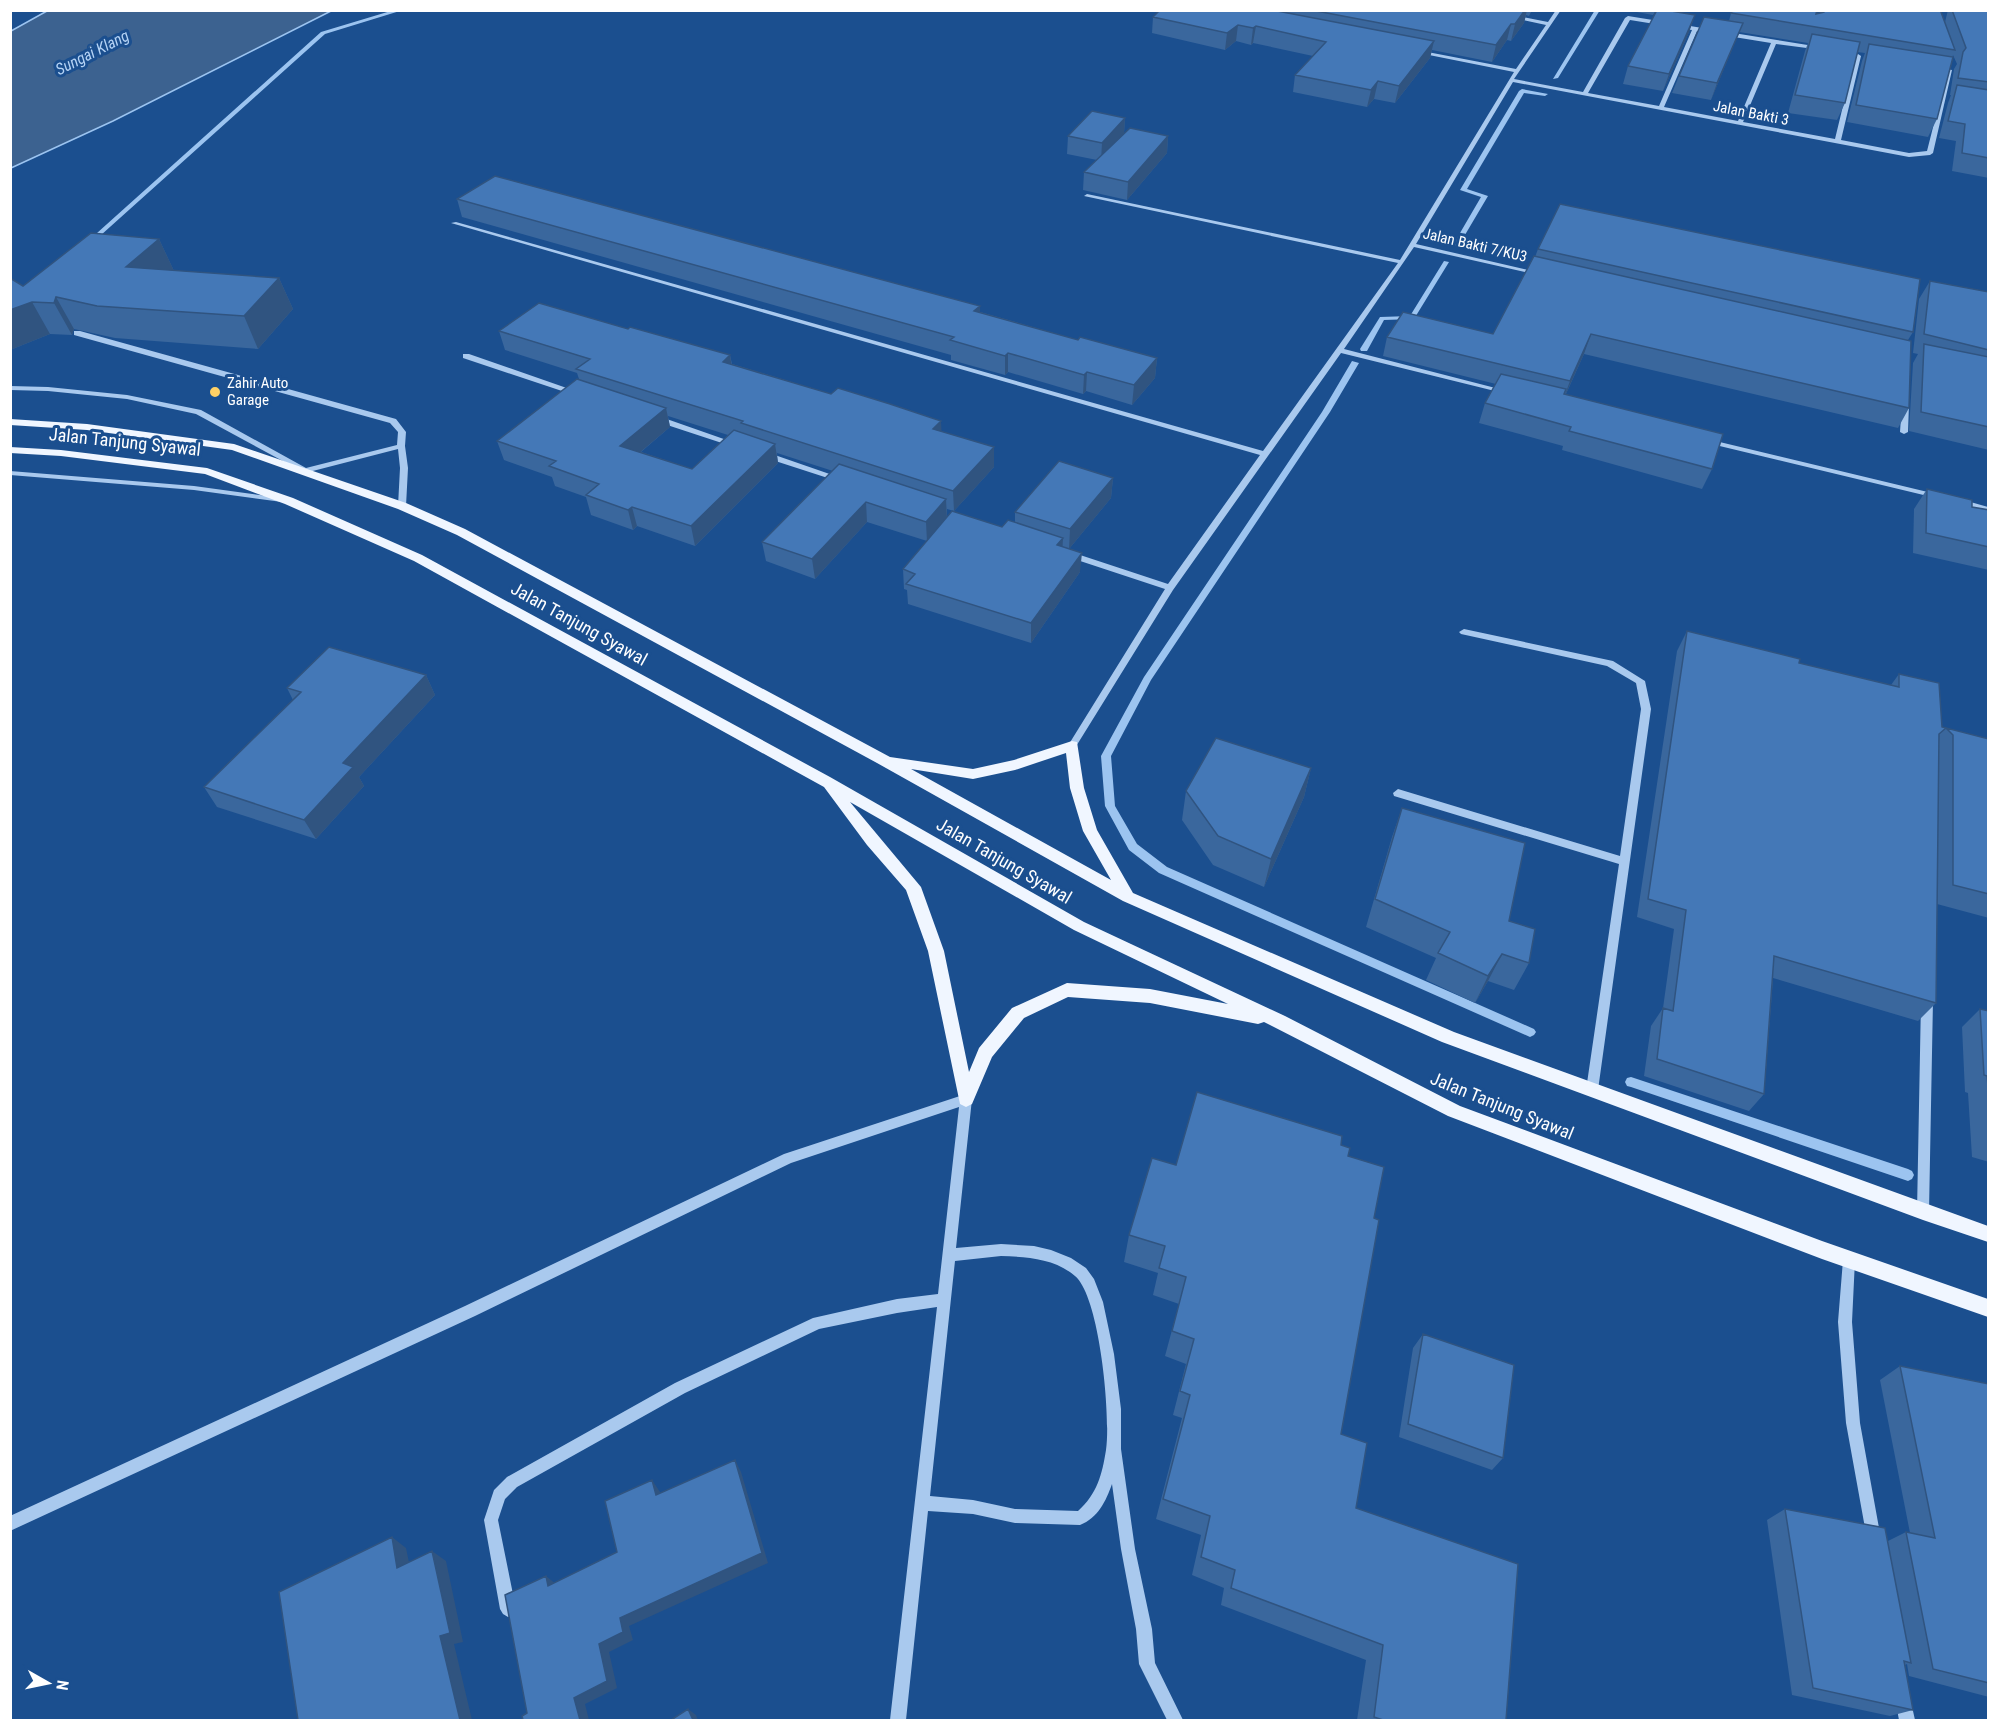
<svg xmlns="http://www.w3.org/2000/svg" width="1999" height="1731" viewBox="0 0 1999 1731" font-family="'Roboto Condensed',sans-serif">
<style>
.water{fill:#3c6290;stroke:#9cc4f0;stroke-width:1.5}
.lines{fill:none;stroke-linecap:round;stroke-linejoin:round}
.stream{fill:#9cc4f0;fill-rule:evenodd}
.minor{fill:#a9c9ee;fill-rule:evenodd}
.major{fill:#f0f6ff;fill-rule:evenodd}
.wall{fill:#3a679d;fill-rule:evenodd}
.shaded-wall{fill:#305480}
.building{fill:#4478b7;stroke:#305480;stroke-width:1.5}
.poi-dot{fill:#ffd166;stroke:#1b4f8f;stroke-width:2}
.labels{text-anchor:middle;stroke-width:6;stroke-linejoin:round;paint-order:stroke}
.far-street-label{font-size:15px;fill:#fff;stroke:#1b4f8f}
.far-poi-label{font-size:15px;fill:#fff;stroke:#1b4f8f;text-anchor:start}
.far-water-label{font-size:16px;font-style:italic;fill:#b5d3f5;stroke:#1b4f8f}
.street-label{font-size:18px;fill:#fff;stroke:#1b4f8f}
</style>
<rect width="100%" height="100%" fill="#1b4f8f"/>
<path class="water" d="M47,11v-1l284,1 -218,110 -102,47v-137z"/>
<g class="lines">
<path class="stream" d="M394,10h9l-78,24 -234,210h-4v-2l234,-210z
M1595,10h5l-42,68 -5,1z
M1522,89l26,5 -3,2 -21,-3 -57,96 21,7 -29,49 -5,1 -1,-1 28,-48 -21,-7 59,-99z
M1444,261l5,1 -35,57 -30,1 -17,31h-6l-1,-2 20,-32 30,-1z
M1352,361l7,2 -29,49 -179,268 -40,76 4,50 22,38 30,23 367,162 2,3 -2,3 -4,2 -371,-164 -30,-23 -24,-44 -4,-50 43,-79 178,-265z
M1631,1077l277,92 4,2 2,4 -2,4 -4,2 -277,-94 -4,-1 -2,-4 2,-4z"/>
<path class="minor" d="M1556,10h5l-47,69 69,13 42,-74 3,-2 192,31 2,3 -46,-6 -33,78 92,17 20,-83 3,-2 3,2 -20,84 68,13 18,-2 20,-79 -14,-3 3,-2 16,3 -19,83 -3,2 -21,2 -396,-75 -97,162 125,29 -3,2 -124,-28 -70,102 167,43 -4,2 -166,-41 -168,237 -98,158 -3,2 -5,-4 2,-2 96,-155 -100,-33 -1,-2 1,-2h6l97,32 92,-129 -809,-232 5,-1 807,229 135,-188 -314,-67 3,-2 313,66 114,-188 -100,-20 3,-2 99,19 30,-44 -37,-8 3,-2 36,7zM1630,20l62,10 -33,76 -71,-13zM1697,31l74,12 -33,78 -74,-14z
M74,331h6l316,88 10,13 -1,14 3,22 -2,38 -4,3 -4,-3 2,-38 -2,-19 -93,24 -109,-59 -69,-15 -79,-8 -38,-1v-4l38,1 79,8 74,15 105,58 91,-23 1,-13 -8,-9 -316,-88z
M463,354h6l112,39 -7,2 -111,-37z
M1902,402l7,2 -1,28 -4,2 -4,-2z
M655,417h6l77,27 -4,2h-3l-76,-25z
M1703,438l233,56 4,2 -4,2 -233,-56z
M763,453h6l75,26 -1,2h-6l-74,-24z
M10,471l184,15 88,12 4,2 -4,2 -88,-12 -184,-15z
M1960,499l28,8v4l-31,-7v-4z
M1464,629l149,32 32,20 6,28 -53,381 -2,4 -4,1 -4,-1 -2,-4 33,-226 -225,-68 -1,-3 5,-4 222,67 21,-147 -5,-26 -29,-17 -146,-32 -2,-2z
M1927,995l4,2 2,3 -4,212 -2,4 -4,2 -4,-2 -2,-4 4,-212 2,-3z
M966,1094l4,1 2,4 -16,149 45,-4 33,2 17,4 20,8 15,10 8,11 9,23 11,52 7,55v40l14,100 17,80 3,34 28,57h-16l-28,-56 -3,-35 -15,-80 -9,-65c-6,17 -14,34 -32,41l-65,-2 -42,-9 -45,-3 -22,209h-16l47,-413 -40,6 -78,16 -134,64 -168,94 -12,12 -7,21 18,89 -3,5 -5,3 -5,-3 -3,-5 -16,-89 10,-30 13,-13 168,-94 138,-65 84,-19 41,-5 21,-187 -168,56 -316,153 -465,215v-15l455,-210 319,-152zM1001,1256c25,1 53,2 74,20 25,21 36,141 31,174 -4,25 -9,44 -28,61l-63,-2 -42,-9 -43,-4 25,-235z
M1849,1254l5,2 1,4 -3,62 8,101 21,116 -2,5 -5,2 -5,-2 -2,-5 -21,-116 -8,-101 5,-62 1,-4z
M1903,1691l6,2 6,27h-16l-4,-21 2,-6z"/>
<path class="major" d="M10,419l77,5 147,20 172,59 59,26 425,228 83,12 41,-9 58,-19 5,1 7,46 13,42 36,63 321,139 534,194v16l-65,-22 -481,-178 -319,-141 -246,-138 -420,-228 -59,-26 -166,-59 -145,-20 -77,-5zM1066,753l4,35 13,43 28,49 -200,-111 62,10 42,-9z
M10,447l51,3 146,18 86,30 129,57 408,222 254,145 201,94 175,90 362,135 166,58v18l-166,-58 -374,-143 -184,-94 -6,2 -108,-21 -82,-6 -44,21 -32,39 -20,47 -6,3 -6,-3 -32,-153 -22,-61 -39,-45 -43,-58 -410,-226 -129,-57 -80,-30 -144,-18 -51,-3zM850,802l224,128 154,74 -78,-15 -83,-6 -55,25 -33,40 -10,24 -25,-121 -23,-64z"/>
</g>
<path class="wall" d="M1160,10h372l-3,6 -3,-1 -2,8 -13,18 -4,-1 -15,22 -60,-12 -2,8 -35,45 -21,-4 -7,8 -74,-15 2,-17 18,-19 -60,-13 -2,2 -15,-4 -11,9 -73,-17 1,-16z
M1626,10h30l-3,5z
M1823,10h118v2l4,10 3,-12h41v168l-37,-7 4,-30 -17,-3 9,-35 3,-8h-1l4,-26 3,-5 -4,-9 -16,64 -9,18 -81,-15 15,-61 3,-8 -8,-1 -12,51 -8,17 -49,-7 17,-62 3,-8 -69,-11 -28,68 -39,-7 7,-17 50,-55 2,-8 85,1 7,-1z
M1695,15l-6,17 -26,59 -40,-7 5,-18z
M1125,118l-1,15 44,3 -1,17 -40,47 -44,-10 1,-18 13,-12 -30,-6 1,-18z
M457,199l523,113 98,28 79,18 -2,20 -23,27 -46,-14 -3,3 -75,-22 -3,3 -54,-15v-5l-489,-138z
M159,239l15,32 105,7 14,31 -35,40 -143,-11 -41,-9 -2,6 -22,-1 -40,16v-72l13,8z
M1538,249l375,83 -5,8 1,68 -11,20 -314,-74 -18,40 146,75 -10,20 -140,-39 1,-4 -84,-23 6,-20 11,-19 -113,-28 4,-19 106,-3 42,-77z
M1930,281l59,11v158l-80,-19 4,-68 5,-9 -5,-1 6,-54z
M628,329l102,26 2,9 99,30 110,27v10l53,36 -40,44 -7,-2v9l55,9 13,-5v-10l98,-34 -2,20 -42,51 11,23 -49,71 -123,-39 -1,-14 -3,-1 -1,-20 24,-28 -60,-19 -52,57 -49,-18 -4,-19 71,-71 -56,-18 1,10 -83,83 -58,-20 -4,4 -42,-15 -5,-18 -31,-11 -3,-9 -48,-17 -7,-19 82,-62 -2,-6 -72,-23 -6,-19zM668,416l60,19 -36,34 -51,-17 29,-25z
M1927,489l45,18 17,3v60l-76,-17 1,-44z
M1687,631l112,32 92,22 8,-11 43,53 47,12v179l-52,-14 -1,99 -18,18 -145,-43 -9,116 -15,17 -105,-35 7,-50 12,-18 11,-79 -37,-12 40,-266z
M426,675l9,20 -76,82 5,9 -48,53 -99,-32 -13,-20 89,-87 -6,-12z
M1311,768l-7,29 -40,90 -51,-22 -31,-45 4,-29z
M1402,808l107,113 20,42 -15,27 -26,-9 -13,22 -49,-23 10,-22 -70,-31 26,-90z
M1980,1009l9,2v151l-17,-5 -4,-64 -3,-1 -3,-65z
M1341,1145l7,11 26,62 -33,216 15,74 150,212h-149l9,-60 -145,-55 3,-17 -32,-13 9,-40 -45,-16 26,-101 -9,-3 13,-51 -21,-8 14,-52 -26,-9 5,-22 -34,-11 5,-27 47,-70z
M1423,1334l80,124 -11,12 -93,-33 14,-89z
M1900,1366l89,18v313l-80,-21 -2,-12 -2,1 8,45 -23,6 -98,-21 -25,-175 18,-11 103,32 18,-9 4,1 -30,-153z"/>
<path class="shaded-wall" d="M1525,10h2l-3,13 -13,18 4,-17z
M1695,15l-6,17 -26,59 6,-17z
M1743,23l-7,17 -25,60 6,-17z
M1511,24l-4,16 -15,22 4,-17z
M1238,25l-2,16 -11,9 2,-17z
M1256,26l-3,17 -2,2 2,-17z
M1434,41l-4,17 -35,45 4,-17z
M1378,81l-4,18 -7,8 4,-17z
M1125,118l-1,17 -23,26 1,-18z
M1168,136l-1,17 -40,47 1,-18z
M159,239l15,32 -48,-4z
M279,278l14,31 -35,40 -14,-33z
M56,297l18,32 -2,6 -18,-32z
M32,302l18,32 -40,16v-40z
M980,306v19l-6,-14z
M1591,334l-7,20 -21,46 7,-19z
M1008,353v19l-3,3v-19z
M730,355l3,20 -10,-13z
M1157,358l-2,20 -23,27 2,-20z
M1087,372l-1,19 -3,3 1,-19z
M666,408l4,19 -45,38 -5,-19z
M941,421l1,19 -9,-11z
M775,444l3,19 -83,83 -4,-20z
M994,447v20l-40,44 -1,-20z
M1113,478l-2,20 -42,51 1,-20z
M946,499l1,20 -20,23 -1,-20z
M866,502l1,20 -52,57 -3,-20z
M632,507l5,19 -4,4 -5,-20z
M1063,538l-1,19 -5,-12z
M1082,553l-2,19 -49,71v-20z
M426,675l9,20 -76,82 5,9 -48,53 -12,-19 39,-57z
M1311,768l-7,29 -40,90 7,-28z
M1502,954l-14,27 -13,22 13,-27z
M735,1460l6,12 27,91 -139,63 4,14 -24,12 8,36 -32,16 4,16h-9l-6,-22 25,-54 21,-26z
M652,1480l8,12 4,14 -8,-11z
M392,1537l14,11 6,29 -15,-9z
M432,1551l14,10 17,81 -9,2 18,76h-12l-20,-84z
M546,1576l11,9 -9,1z
M688,1709l8,6 2,5h-5z"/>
<path class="building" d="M1160,10h112l162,31 -35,45 -21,-5 -7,9 -76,-15 31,-33 -70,-16 -3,2 -15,-3 -11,8 -74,-16z
M1311,10h214l-10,14h-4l-15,21z
M1657,10h8l30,5 -26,59 -41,-8z
M1733,10h84l-1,4 8,-2 1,-2h116v2l14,38 -224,-37z
M1952,10h37v72l-31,-4 5,-26 3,-4z
M1704,17l39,6 -26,60 -38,-7z
M1812,34l48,8 -15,61 -50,-8z
M1869,44l84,13 -16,62 -81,-14z
M1957,85l32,5v68l-27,-5 3,-29 -17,-3z
M1092,111l33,7 -23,25 -34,-7z
M1130,128l38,8 -40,46 -44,-10z
M495,176l485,130 -6,5 104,29 2,-3 77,21 -23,27 -47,-13 -3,3 -76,-22 -3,3 -55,-16 4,-3 -497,-138z
M1560,204l360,75 -7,53 -375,-83z
M91,233l68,6 -33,28 153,11 -35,38 -147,-10 -41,-9 -2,6 -22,-1 -22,8v-32l13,8z
M1534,256l377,85 -2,67 -318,-74 -21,47 -183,-44 16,-25 90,22z
M1930,281l59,11v58l-65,-16z
M539,303l89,26 2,-2 100,28 -7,7 108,32 7,-6 52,16 51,17 -8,8 61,18 -41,44 -212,-68 2,-2 -167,-52 14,-10 -91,-28z
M1924,344l65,13v70l-68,-15z
M1501,374l65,15 -2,5 159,40 -11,35 -143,-38 2,-4 -86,-24z
M577,379l89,29 -46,38 72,23 42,-39 41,14 -84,82 -59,-19 -4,3 -42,-15 13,-11 -50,-18 7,-5 -59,-20z
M1059,461l54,17 -43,51 -55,-17z
M839,464l107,35 -20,23 -60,-20 -54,57 -50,-17z
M1927,489l45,11v7l17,3v37l-63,-14z
M952,511l50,16 6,-7 55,18 -6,7 25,8 -51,70 -125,-39 9,-10 -12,-5z
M1687,631l113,28 -1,4 100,24v-13l40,9 3,44 47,12v155l-36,-9v-150l-7,-7 -7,6 -3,269 -162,-47 -10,138 -107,-35 6,-51 10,3 13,-101 -38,-11z
M329,647l97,28 -83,88 10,4 -49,53 -100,-33 97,-95 -14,-4z
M1216,738l95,30 -40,91 -53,-23 -32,-45z
M1402,808l123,35 -16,78 26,8 -6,34 -27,-9 -14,22 -50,-23 12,-21 -75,-33z
M1980,1009l9,2v84l-2,-19 -3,-1z
M1197,1092l145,44 -1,9 9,3 -2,8 36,11 -10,51 5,2 -38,214 26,9 -11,65 162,56 -12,156h-123l-9,-3 9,-72 -152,-57 4,-18 -34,-13 9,-41 -47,-17 27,-104 -10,-4 14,-52 -22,-8 14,-54 -27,-9 6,-22 -36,-11 23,-77 24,7z
M1423,1334l91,31 -11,93 -95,-34z
M1900,1366l89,18v299l-56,-14 -27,-137 29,6z
M735,1460l27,93 -142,65 3,14 -24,12 8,37 -33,17 6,22h-57l-1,-4 5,-3 -22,-118 41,-19 2,10 69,-34 -12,-51 47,-21 4,15z
M1785,1509l100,19 26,135 -7,-2 9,49 -100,-22z
M392,1537l5,31 35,-17 18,82 -10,3 20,84h-162l-19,-128z
M688,1709l5,11h-22z"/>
<circle class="poi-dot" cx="215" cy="392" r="6"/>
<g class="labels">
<g class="far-street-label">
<text transform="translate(1751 113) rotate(11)" y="5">Jalan Bakti 3</text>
<text transform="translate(1475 245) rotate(13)" y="5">Jalan Bakti 7/KU3</text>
</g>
<g class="far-poi-label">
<text x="227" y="388">Zahir Auto<tspan x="227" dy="17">Garage</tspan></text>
</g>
<g class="far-water-label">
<text transform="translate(92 52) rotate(-27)" y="6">Sungai Klang</text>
</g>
<g class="street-label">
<text transform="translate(125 442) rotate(6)" y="6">Jalan Tanjung Syawal</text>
<text transform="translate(579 624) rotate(29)" y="6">Jalan Tanjung Syawal</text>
<text transform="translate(1004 861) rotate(30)" y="6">Jalan Tanjung Syawal</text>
<text transform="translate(1502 1106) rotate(22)" y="6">Jalan Tanjung Syawal</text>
</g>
</g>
<rect width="1999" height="1731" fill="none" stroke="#ffffff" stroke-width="24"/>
<g transform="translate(48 1683) rotate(99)" stroke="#1b4f8f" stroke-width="4.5" paint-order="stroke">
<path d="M0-4.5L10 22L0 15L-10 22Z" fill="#ffffff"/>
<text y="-9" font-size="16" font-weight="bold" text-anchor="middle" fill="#ffffff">N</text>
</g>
</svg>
